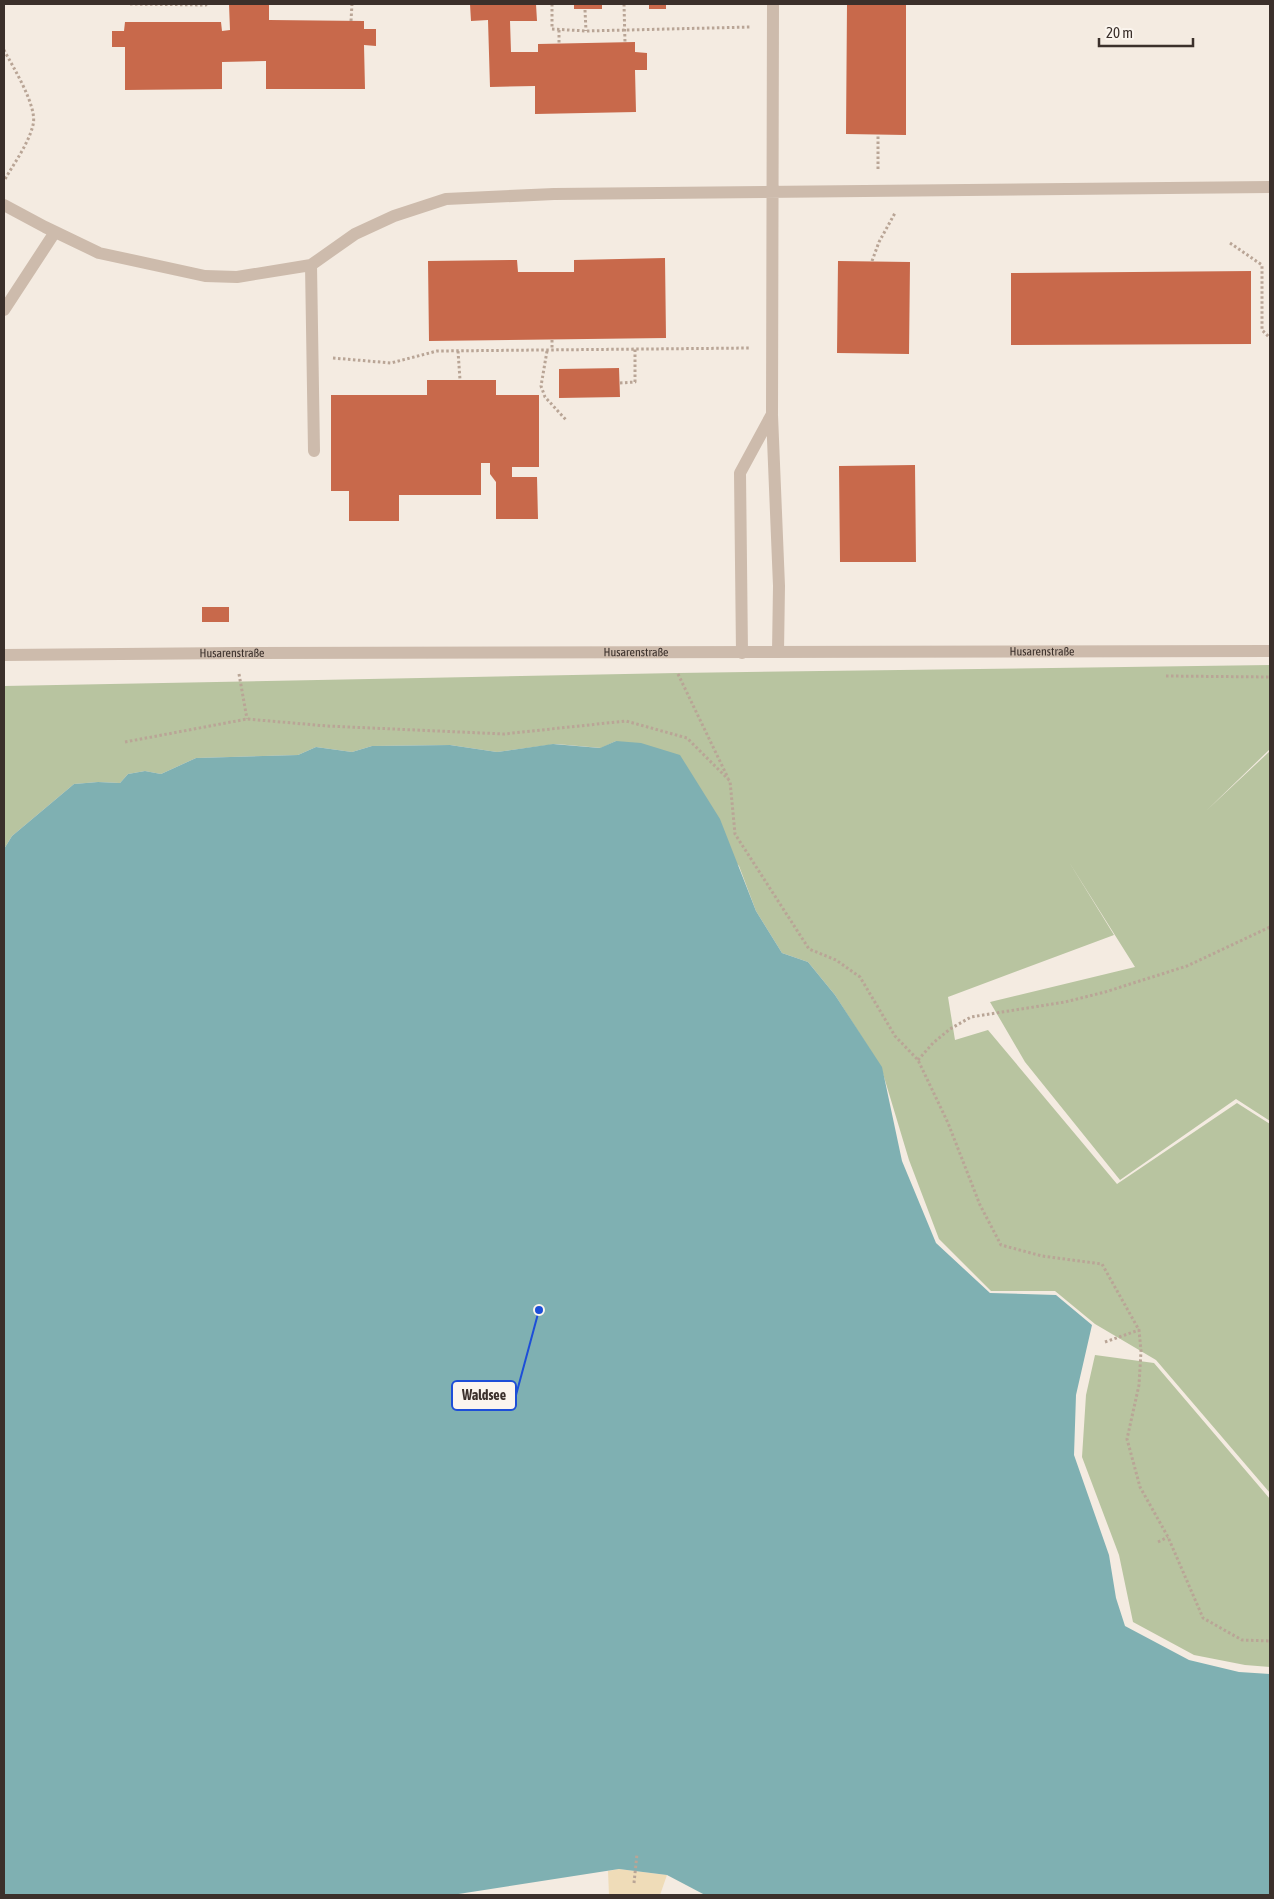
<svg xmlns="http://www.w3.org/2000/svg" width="1274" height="1899" viewBox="0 0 1274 1899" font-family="'Asap Condensed',sans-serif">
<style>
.green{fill:#b8c4a0}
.sand{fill:#efdcb8}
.water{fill:#7fb0b2}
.building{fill:#c8694b}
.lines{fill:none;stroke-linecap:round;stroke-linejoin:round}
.path{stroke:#b9a596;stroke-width:3;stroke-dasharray:2.5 2.5;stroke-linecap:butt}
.service{stroke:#cdbbac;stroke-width:12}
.minor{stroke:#cdbbac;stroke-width:12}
.labels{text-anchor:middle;stroke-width:4;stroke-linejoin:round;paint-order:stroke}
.street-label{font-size:12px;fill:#3b302b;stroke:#fbf5ee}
.leader{fill:none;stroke:#1d4ed8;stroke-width:2}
.callout-dot{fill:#1d4ed8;stroke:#fbf5ee;stroke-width:2}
.callout{fill:#fbf5ee;stroke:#1d4ed8;stroke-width:2}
.callout-label{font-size:14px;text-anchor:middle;font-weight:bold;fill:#3b302b}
</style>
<rect width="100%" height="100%" fill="#f4ebe1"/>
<path class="green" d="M1270,665v84l-64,62 64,-60v370l-34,-22 -116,81 -95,-118 -35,-60 145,-35 -66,-105 45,73 -166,62 7,43 33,-10 129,154 120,-81 33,21v369l-114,-133 -61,-36 -40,-33h-64l-52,-52 -30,-79 -28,-93 -46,-72 -27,-33 -26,-9 -26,-42 -17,-45 -123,-125 -15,7 -45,-4 -59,8 -47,-7 -78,1 -20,6 -36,-5 -18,8 -102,3 -35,16 -16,-3 -17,3 -8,9 -22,-1 -24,2 -62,52 -8,13v-163l673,-13z
M1095,1355l59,8 116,136v168l-25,-2 -51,-10 -61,-33 -14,-67 -37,-98 4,-62z"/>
<path class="sand" d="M619,1869l48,6 -7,20h-51l-1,-24z"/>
<path class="water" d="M616,741l25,2 39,12 40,64 36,92 26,42 26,9 27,33 47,72 20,94 34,82 54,50 66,2 36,30 -16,70 -2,60 35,100 7,43 9,28 64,34 50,12 31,2v221h-565l-38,-20 -48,-6 -167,26h-448v-1046l8,-13 62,-52 24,-2 22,1 8,-9 17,-3 16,3 35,-16 102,-3 18,-8 36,5 20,-6 78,-1 47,7 56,-8 47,4z"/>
<path class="building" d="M229,4h40v16l95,1v8h12v17l-12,-1 1,44h-99v-28l-44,1v27l-97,1v-43h-13v-16h12l1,-9h96l1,9 8,-1z
M470,4h66l1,17h-27l1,31h27v-8l97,-2v10l12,1v17h-12l1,42 -101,2v-28l-45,1 -2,-67 -17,1z
M574,4h28v5h-28z
M649,4h17v5h-17z
M847,4h59v131l-60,-1z
M665,258l1,80 -237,3 -1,-80 89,-1 1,12h56v-12z
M838,261l72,1 -1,92 -72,-1z
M1251,271v73l-240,1v-72z
M619,368l1,29 -61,1v-29z
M427,380h69v15h43v72h-27v10h25l1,42h-42v-37l-6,-8v-11h-9v32h-82v26h-50v-30h-18v-96h96z
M915,465l1,97h-76l-1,-96z
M202,607h27v15h-27z"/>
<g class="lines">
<path class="path" d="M130,4l76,1v-1
M552,4v25l34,2 165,-4
M624,4l1,39
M585,10l1,21
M351,21l1,-17
M559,30v14
M4,50c9,17 34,57 29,75 -5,20 -19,38 -29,56
M878,169v-34
M1230,243l32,22v65l8,8
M872,261l7,-19 16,-29
M552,340v10
M458,351l2,29
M547,351l-6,35 4,11 22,24
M333,358l58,5 46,-12 314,-3
M620,383l15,-1v-33
M239,674l8,45
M678,674l50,104
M1166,676l104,1
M125,742l122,-23 80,7 177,8 122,-13 61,17 43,43 5,53 74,115 27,11 24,17 35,59 23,24 30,63 32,82 21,40 41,11 60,8 37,66 2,21 -2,34 -12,54 13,48 28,50 35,81 39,22 28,1
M918,1060l15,-17 17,-14 21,-12 94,-15 40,-10 82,-26 83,-39
M1105,1342l34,-12
M1158,1542l10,-5
M634,1883l3,-29"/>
<path class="service" d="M4,205l41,22 54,26 106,23 32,1 74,-12
M4,310l51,-78
M772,415l7,171 -1,66
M314,451l-3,-186 44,-31 39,-18 52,-17 108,-5 716,-7
M742,653l-2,-180 32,-59 1,-410"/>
<path class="minor" id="s1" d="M4,655l233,-2 1033,-2"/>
</g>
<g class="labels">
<g class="street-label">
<text dy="4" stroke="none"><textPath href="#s1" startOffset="1038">Husarenstraße</textPath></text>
<text dy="4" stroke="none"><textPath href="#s1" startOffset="228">Husarenstraße</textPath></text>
<text dy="4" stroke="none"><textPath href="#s1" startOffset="632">Husarenstraße</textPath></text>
</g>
</g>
<path class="leader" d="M539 1310L516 1395"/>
<circle class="callout-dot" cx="539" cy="1310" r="5"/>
<rect class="callout" x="452" y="1381" width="64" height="29" rx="5"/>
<g class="callout-label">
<text x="484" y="1400">Waldsee</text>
</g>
<rect width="1274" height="1899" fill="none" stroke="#3b302b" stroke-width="10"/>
<path d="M1099 38v8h94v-8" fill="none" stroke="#3b302b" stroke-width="2.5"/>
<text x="1106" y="38" font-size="15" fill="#3b302b" stroke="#fbf5ee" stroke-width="4" paint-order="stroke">20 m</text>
</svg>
